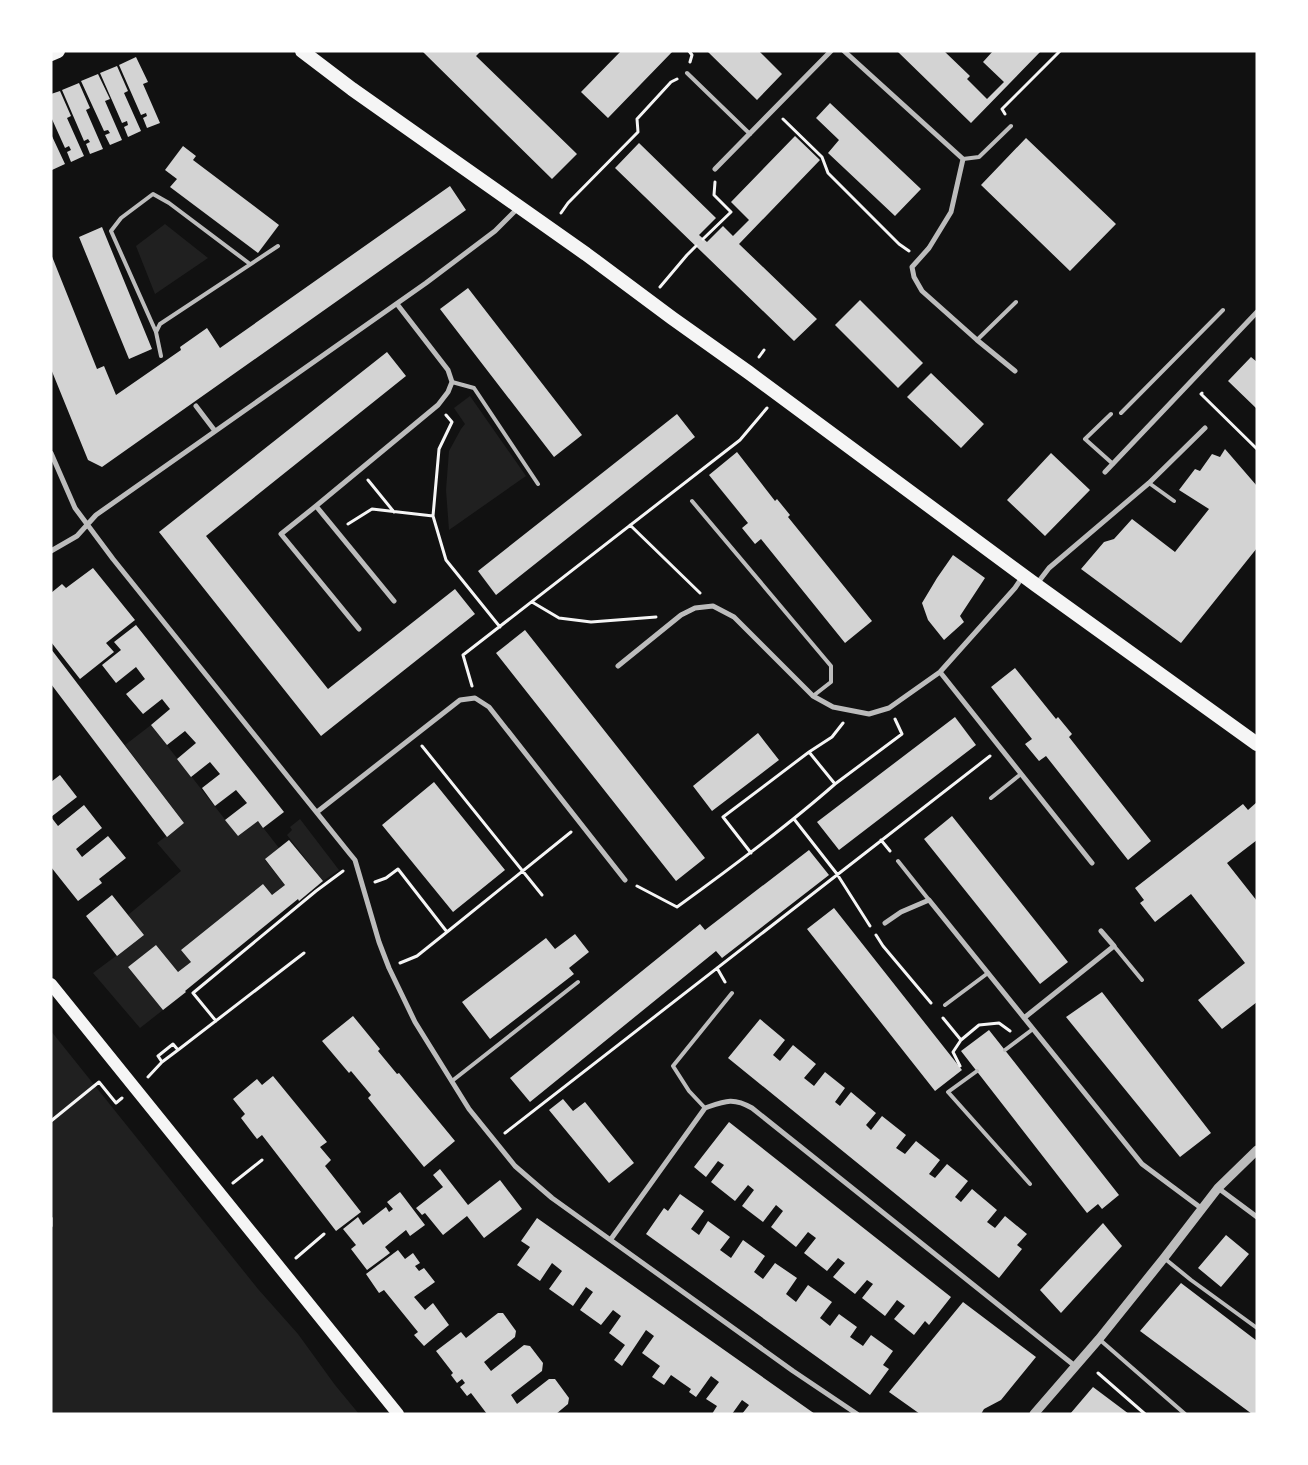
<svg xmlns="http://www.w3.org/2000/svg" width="1308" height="1465" viewBox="0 0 1308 1465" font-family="Ubuntu,sans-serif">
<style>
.green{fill:#202020}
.building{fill:#d3d3d3}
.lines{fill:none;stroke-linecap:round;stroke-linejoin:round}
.path{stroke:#f5f5f5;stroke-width:3}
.service{stroke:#bcbcbc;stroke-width:4}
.minor{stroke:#bcbcbc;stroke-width:5}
.tertiary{stroke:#bcbcbc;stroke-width:9}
.primary{stroke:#f5f5f5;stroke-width:12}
.trunk{stroke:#f5f5f5;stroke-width:14}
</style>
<rect width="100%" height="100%" fill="#111"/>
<path class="green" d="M165,224l43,34 -53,36 -19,-48z
M470,396l56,80 -77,54 -3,-40 3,-39 12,-22 4,-5 -11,-16z
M151,725l87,111 20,-15 21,27 -14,12 20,25 -13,10 -9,-11 -82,66 10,12 -13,10 -22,-27 -28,22 35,43 -23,18 -47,-55 50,-37 -15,-21 53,-44 -24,-28 27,-20 -59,-78z
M300,819l39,51 -16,11 -36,-46 5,-5 -2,-3z
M51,1031l207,258 40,45 37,51 24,29h-308z"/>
<path class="building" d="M422,51h59l-5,5 101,98 -25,25z
M621,51h52l-65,67 -27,-26z
M707,51h52l23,23 -25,26z
M897,51h47l26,25 -3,3 20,20 17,-17 -21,-20 10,-11h48l-70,72z
M136,57l12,25 -5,2 17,39 -13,5 -4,-10 4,-2 -1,-3 -5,2 -22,-50z
M117,66l11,25 -4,2 17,38 -13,6 -4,-10 4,-2 -1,-4 -5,2 -22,-50z
M98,74l12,25 -5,2 17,39 -12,5 -5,-10 5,-2 -2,-3 -4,1 -23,-50z
M79,83l11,25 -4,2 17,39 -13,5 -4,-10 4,-2 -2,-3 -4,2 -22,-51z
M60,91l11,25 -4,2 17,38 -13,6 -4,-10 4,-2 -2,-4 -4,2 -14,-31v-23z
M830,103l91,86 -26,27 -67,-63 11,-13 -23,-22z
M51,134l14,30 -13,6 -1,-2z
M795,136l25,24 -81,84 78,75 -23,22 -179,-173 24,-25 77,75 -17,17 8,7 16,-16 10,10 16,-16 -18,-18z
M1026,138l90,86 -46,47 -89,-86z
M183,146l13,10 -3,4 86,65 -21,28 -88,-66 7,-8 -12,-9z
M450,186l16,24 -364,257 -14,-7 -37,-91v-115l46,115 7,-3 12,29 65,-45 -1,-3 27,-19 13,20z
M102,227l50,122 -23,10 -50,-122z
M468,288l114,147 -28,22 -114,-148z
M860,300l63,63 -25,25 -63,-63z
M387,352l19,24 -200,160 122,153 127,-100 20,25 -154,122 -162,-204z
M1251,357l6,5v47l-29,-28z
M931,373l53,51 -23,24 -54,-51z
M677,414l18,23 -199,158 -18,-24z
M1225,449l32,37v62l-76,95 -100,-74 23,-27 10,-3 18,-20 43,33 34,-43 -30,-19 16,-21 5,2 12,-17 8,3z
M737,452l38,49 2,-2 13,16 -2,2 84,104 -27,22 -84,-104 -6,5 -13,-16 6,-5 -39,-48z
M1051,453l39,37 -45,46 -38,-36z
M953,555l32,23 -25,38 4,6 -20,18 -16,-20 -6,-17 15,-25z
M93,568l42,52 -29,23 8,9 -34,27 -29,-37v-49l11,-9 4,4z
M136,625l148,187 -21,16 -5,-7 -20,15 -13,-16 22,-17 -11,-13 -21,16 -13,-18 18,-14 -10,-12 -19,15 -14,-18 19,-16 -11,-12 -18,14 -16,-20 19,-16 -8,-10 -19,15 -17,-20 19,-15 -9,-12 -20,16 -14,-18 19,-15 -7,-8z
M525,630l180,228 -29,23 -180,-228z
M51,649l133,174 -17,14 -116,-153z
M1015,668l41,51 2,-2 14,17 -3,3 82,104 -23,19 -82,-104 -7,5 -14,-17 7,-5 -41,-52z
M955,717l21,28 -137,105 -22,-28z
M758,733l21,27 -67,51 -19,-25z
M60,775l17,22 -26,20 7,9 26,-21 18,23 -26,21 6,8 26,-21 18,22 -27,21 3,4 -24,18 -27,-34v-85z
M434,782l71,88 -52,42 -71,-87z
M1257,802v38l-30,23 30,38v101l-35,27 -24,-29 47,-37 -54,-69 -36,28 -15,-19 4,-3 -9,-12 108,-84 5,6z
M952,816l116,146 -28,22 -116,-145z
M289,840l34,41 -24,20 -1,-2 -113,92 1,1 -23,18 -35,-43 28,-22 22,27 13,-10 -10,-12 82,-66 9,11 13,-10 -20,-26z
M809,850l20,25 -107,83 -6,-7 -186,151 -20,-24 190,-154 5,6z
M112,895l32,40 -27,21 -31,-40z
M834,908l128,162 -27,21 -128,-162z
M575,934l14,18 -20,16 5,6 -84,65 -28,-37 84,-64 9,11z
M1102,992l109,141 -31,24 -114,-140z
M353,1016l27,33 -2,2 19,23 2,-1 56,68 -31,26 -56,-69 3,-3 -20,-24 -2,2 -27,-32z
M760,1019l25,21 -12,15 7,6 13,-16 23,19 -12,14 10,8 11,-14 20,16 -10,14 5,4 11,-14 25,21 -10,12 5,5 11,-14 24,19 -10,13 9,6 11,-13 24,19 -11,14 6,4 12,-14 21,17 -13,16 6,5 11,-13 25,21 -10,12 8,6 10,-12 22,18 -10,11 5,4 -23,29 -271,-220z
M989,1030l130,165 -17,14 -4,-5 -11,9 -126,-162z
M273,1076l54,66 -7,5 11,13 -6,6 36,46 -25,19 -74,-96 -5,4 -16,-21 4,-4 -12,-15 24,-20 5,6z
M563,1099l10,12 12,-9 49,61 -25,20 -60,-73z
M729,1122l222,175 -22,28 -4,-4 -11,14 -20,-16 11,-13 -8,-6 -12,16 -23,-18 11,-14 -6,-4 -12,14 -22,-17 12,-14 -7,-5 -11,13 -23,-18 12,-15 -8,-6 -12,15 -25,-20 12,-16 -7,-6 -13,17 -21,-16 12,-16 -6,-5 -13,16 -24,-19 13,-17 -6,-4 -12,16 -12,-10z
M440,1169l28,36 32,-25 22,29 -38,29 -17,-22 -24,19 -18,-22 -3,2 -6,-7 27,-21 -10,-12z
M400,1192l25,33 -15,11 -4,-6 -21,17 5,6 -23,17 -16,-21 5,-4 -13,-16 15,-12 5,8 23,-18 3,5 4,-3 -6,-7z
M680,1194l24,17 -13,18 8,6 9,-14 22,16 -10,13 11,8 12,-18 22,16 -11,16 9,7 12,-16 22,15 -11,16 10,8 12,-17 24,17 -12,16 10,8 9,-12 18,13 -7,10 13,9 8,-11 22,16 -10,14 6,4 -19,26 -224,-161 18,-26 4,3z
M537,1218l278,196h-73l7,-9 -7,-5 -10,14h-20l5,-8 -11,-7 13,-17 -8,-6 -15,21 -7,-5 2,-3 -20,-14 -7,10 -12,-8 8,-11 -18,-13 12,-17 -8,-6 -24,36 -8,-6 11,-15 -16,-12 12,-17 -8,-6 -12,15 -21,-15 13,-18 -7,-5 -13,19 -24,-17 13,-18 -10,-8 -12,18 -23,-16 13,-18 -9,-6z
M1103,1223l19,23 -61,67 -21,-23z
M1226,1235l23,19 -28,33 -23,-19z
M398,1250l7,9 8,-6 7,10 -5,3 4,5 5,-3 11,14 -21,15 11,13 8,-7 16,22 -25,21 -10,-11 4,-3 -34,-42 -5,3 -13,-19z
M1181,1283l76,58v73h-5l-112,-83z
M963,1302l73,55 -35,43 -17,9 -3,5h-61l-31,-22z
M498,1313h5l13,18 -1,6 -31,25 7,9 33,-26 6,1 13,17 -1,8 -31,24 6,9 32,-25h6l14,19 -1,6 -12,10h-66l-1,-1 -2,1 -16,-21 -4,3 -7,-9 5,-4 -3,-4 -5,4 -6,-8 2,-2 -17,-22 25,-19 5,6z
M1093,1387l36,27h-59z"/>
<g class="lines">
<path class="path" d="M689,51l3,4 -2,7
M1005,114l-3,-5 58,-58
M783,119l39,38 6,16 71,71 10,7
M561,213l7,-10 70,-71 -1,-13 34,-37 6,-3
M703,239l28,-27 -17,-17 1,-13
M660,287l27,-32 9,-9
M759,357l5,-7
M1202,393l-1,1 56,55
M446,415l6,7 -13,27 -6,67 13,44 54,67
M368,480l26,32
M348,524l24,-15 61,7
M630,525l70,68
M532,602l27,16 32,4 65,-5
M472,686l-9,-31 277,-215 27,-32
M422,746l120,149
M835,784l67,-50 -7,-15
M794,819l43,55 33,52
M881,840l9,11
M751,853l-28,-36 86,-65
M375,882l11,-4 12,-9 49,63 -30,24 -17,7
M637,886l40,21c54,-39 108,-79 158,-123l-26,-32 23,-15 11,-14
M447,932l124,-100
M876,935l7,11 48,57
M717,968l8,14
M943,1018l18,22 -8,12 7,14
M216,1021l-23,-28 123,-102 27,-20
M961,1040l18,-15 20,-2 11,8
M162,1062l16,-12
M148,1077l14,-15 -4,-6 15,-12 5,6 126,-97
M51,1121l48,-39 17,21 6,-5
M505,1133l485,-377
M233,1183l29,-23
M51,1218v8
M296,1258l28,-24
M1098,1373l47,41"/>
<path class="service" d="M687,73l63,61
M963,159l16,-2 32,-31
M156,332l4,-8 118,-78
M977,340l39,-38
M161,356l-5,-24 -45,-101 10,-13 32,-24 16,9 81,61
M452,382l22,6 64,96
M1121,413l102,-103
M1111,414l-26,25 28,25
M1149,483l25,18
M692,501l139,165v16l-18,14
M991,798l30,-24
M898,861l31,39
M1114,946l28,34
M945,1005l43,-32
M1005,1050l28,-21
M977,1071l-29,21 82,92
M452,1081l126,-99
M705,1108l-16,-17 -16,-25 59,-73
M1164,1258l27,22 66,48
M1099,1339l86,75"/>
<path class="minor" d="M844,51l119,108 -12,53 -22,36 -17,19 2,10 8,14 55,49 38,31
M715,169l116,-118
M196,406l19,25
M51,453l24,55 38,51 237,295 5,6 24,82 10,26 26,54 54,87 46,57 37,32 241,173 64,43
M1105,472l152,-160
M316,506l78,95
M51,551l26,-15 19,-21 330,-232 69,-52 24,-24
M1036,585l13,-17 100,-85 56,-55
M359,629l-78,-95 35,-28 122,-101 10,-13 4,-10 -4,-12 -51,-66
M618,666l63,-51 14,-7 18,-2 21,11 79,79 20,11 36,7 20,-6 51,-36 75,-84 8,-12
M940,672l152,191
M317,812l143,-112 15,-2 14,9 136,173
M885,923l16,-11 28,-12 213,264 59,44
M1024,1018l90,-72 -13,-15
M1218,1188l39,29
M611,1239l94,-131c20,-7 28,-11 47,0l323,258"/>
<path class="tertiary" d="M1034,1414l65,-75 65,-81 54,-70 39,-38"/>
<path class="primary" d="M51,984l347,430"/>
<path class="trunk" d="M302,51l50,38 234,165 86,64 76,54 288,213 221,159
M51,54l7,-3"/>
</g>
<rect width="1308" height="1465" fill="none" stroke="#ffffff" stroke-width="105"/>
</svg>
